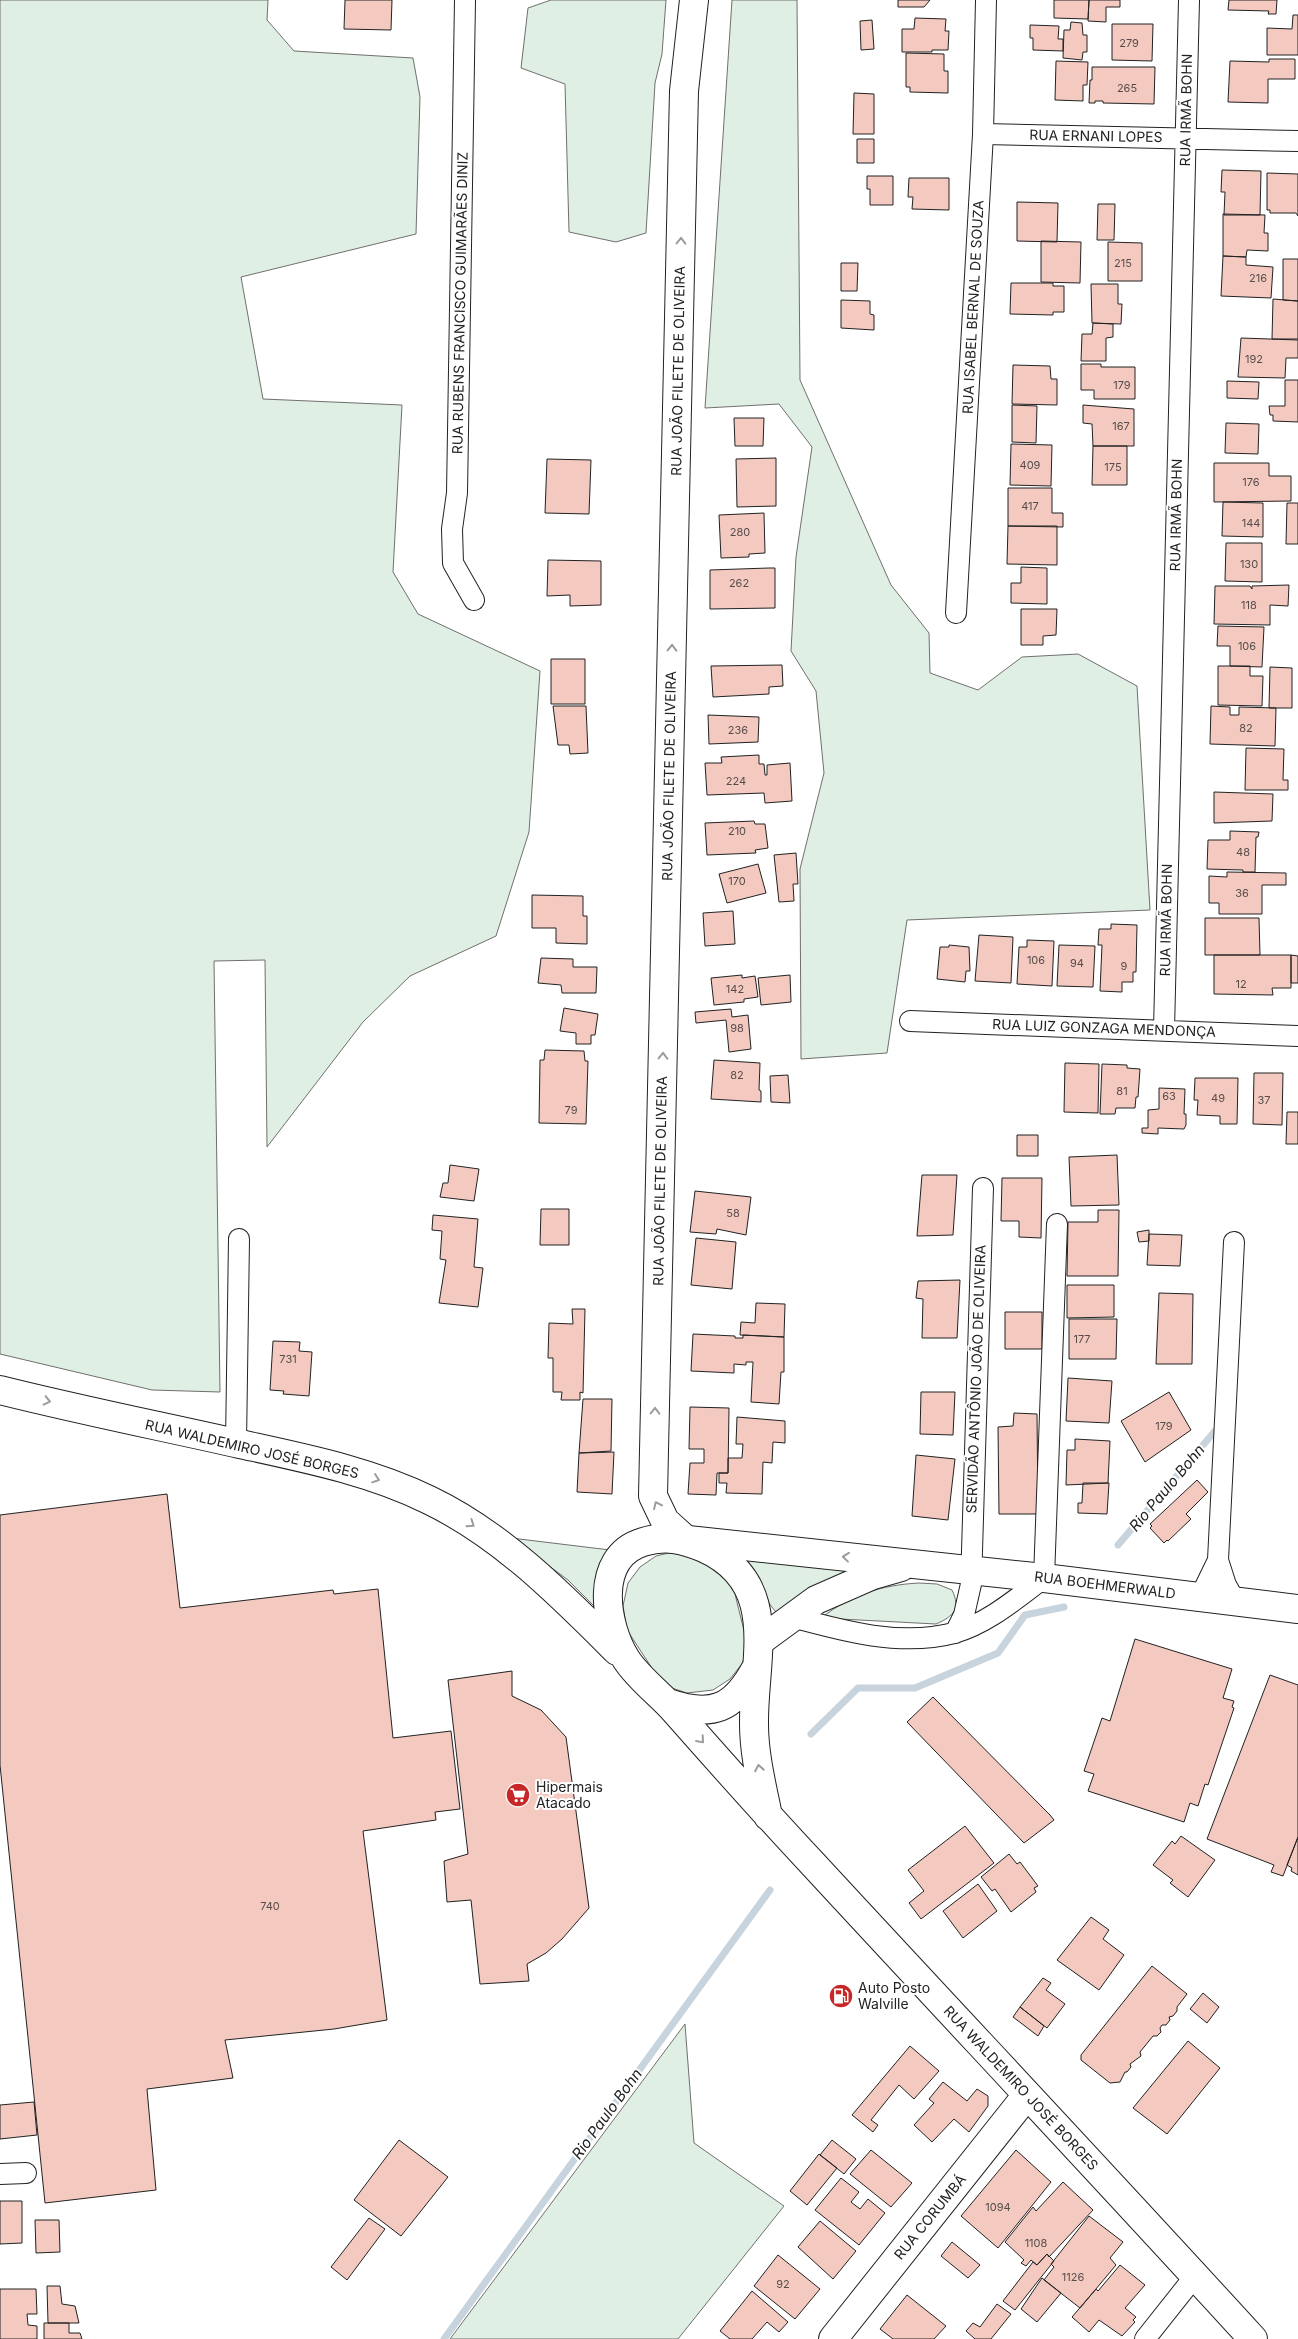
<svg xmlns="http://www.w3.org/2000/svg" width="1298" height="2339" viewBox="0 0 1298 2339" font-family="Inter,sans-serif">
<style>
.green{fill:#e0efe3;stroke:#6f6f6f}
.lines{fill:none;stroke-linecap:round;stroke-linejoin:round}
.stream{stroke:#c7d3dd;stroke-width:7}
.building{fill:#f3c9c0;stroke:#222}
.street-casing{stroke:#222;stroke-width:22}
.secondary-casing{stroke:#222;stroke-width:30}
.primary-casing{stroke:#222;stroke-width:30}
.street{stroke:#fff;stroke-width:20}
.secondary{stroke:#fff;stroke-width:28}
.primary{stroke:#fff;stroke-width:28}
.oneway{stroke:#9c9c9c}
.labels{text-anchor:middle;stroke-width:4;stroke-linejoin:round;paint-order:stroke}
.number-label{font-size:11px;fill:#564c4a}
.street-label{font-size:14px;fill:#222;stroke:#fff}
.poi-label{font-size:14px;fill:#222;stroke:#fff;text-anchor:start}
.water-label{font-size:15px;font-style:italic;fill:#222;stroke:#fff}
</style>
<rect width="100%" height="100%" fill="#fff"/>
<path class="green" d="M0,0h268l-1,20 27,31 119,7 7,39 -4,137 -175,43 22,122 139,6 -9,167 25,42 122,57 -11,161 -33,104 -86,40 -47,46 -96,125 -2,-187 -51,1 6,431 -68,-2 -152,-36z
M551,0h115l-4,54 -7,29 -9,150 -30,9 -47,-10 -4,-148 -44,-16 7,-60z
M732,0h65l3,380 91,205 38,48 1,40 48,17 44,-33 56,-3 59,32 13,224 -243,10 -20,133 -86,6 -1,-190 24,-96 -8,-82 -25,-40 5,-94 16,-110 -33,-43 -74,4z
M511,1538l99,12 -14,35 -2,21 -26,-26z
M677,1551l20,2 33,26 5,15 13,53 -6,17 -12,15 -17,11 -26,3 -24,-8 -36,-55 -4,-24 5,-23 12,-16 16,-11z
M736,1553l124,13 -79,47 -5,-1 -5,-6 -24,-39z
M919,1583l18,1 15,6c9,19 2,26 -16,34l-115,-6c30,-23 60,-33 98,-35z
M685,2024l9,119 90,63 -106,133h-228z"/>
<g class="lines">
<path class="stream" d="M1118,1545l97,-114
M811,1734l47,-46h57l83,-35 27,-38 39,-8
M444,2339l326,-449"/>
</g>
<path class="building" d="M345,0h47l-1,30 -47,-1z
M898,0h32l-6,7h-26z
M1054,0h35l-1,19 -34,-1z
M1089,0h31v7h-14v15l-18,-1z
M1229,0h48l-1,14h-8l1,-3 -41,-1z
M1293,15h5v40h-31v-27l25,1z
M915,18l31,1 -1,12h4l-1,19h-16v2h-30v-23h12z
M872,20l2,29 -13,1 -1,-29z
M1071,22l11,1 1,12h4v17h-4l-1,8 -19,-2 1,-28h6z
M1112,24h41l-1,37 -40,-1z
M1030,25l29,1 -1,13h5v12l-30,-1v-12h-3z
M906,53l38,1v17h4v22l-38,-1v-5h-4z
M1269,59h26v20h-27v24l-40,-1 2,-41 39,1z
M1056,61l32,1 -1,23h-4v16l-28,-1z
M1092,67h63l-1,37 -51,-1v-2h-8v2h-6l1,-23h2z
M854,93l20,1v40h-21z
M857,139h17v24h-17z
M1222,170l39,1 -1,44h-36l1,-23h-4z
M1267,173l31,1v42l-2,-3h-26v-3h-3z
M867,176h26v29h-23v-16h-3z
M909,178h40v32l-37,-1 1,-12h-5z
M1017,202l41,1 -1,39 -40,-1z
M1098,204h17l-1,36h-17z
M1223,214l42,1 -1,18h4v18l-21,-1 -1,7 -23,-1z
M1041,241l40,1 -1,41 -39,-1z
M1108,242l34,1v38h-34z
M1223,256l23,1v8l27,2 -2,31 -50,-2z
M1283,259h15v42l-15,-1z
M841,263h17l-1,28h-16z
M1011,283h42v3h11v26h-11v3l-43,-1z
M1091,284h27v20h4l-1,20 -29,-1z
M1273,299l25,2v38h-26z
M841,300l29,1v13l4,1v15l-33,-2z
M1093,323l20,1v13l-7,1v23h-25l1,-27h10z
M1241,338l57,2v18h-12l-1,20 -47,-1z
M1081,364h20v3h34v32h-41v-9h-13z
M1013,365l37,1 1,13h6v26l-45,-1z
M1285,380h13v42l-25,-1v-6h-3l-1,-9h16z
M1227,381l32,1 -1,17 -31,-1z
M1012,405l25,1 -1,37 -24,-1z
M1083,405l51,4v37h-41l-1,-22 -9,-1z
M734,418h30l-1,28h-28z
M1226,423l33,1 -1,30 -33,-1z
M1011,444l41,1 -1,41 -41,-1z
M1093,446h34v39h-35z
M776,458v48l-39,1 -1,-48z
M547,459l44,1 -2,54 -44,-1z
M1214,463h55v13h22v25l-77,1z
M1008,488h44v25h11v14l-55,-1z
M1223,502l40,1v34l-41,-1z
M1287,503h11v41h-12z
M764,513l1,40 -16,1v3l-28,1 -2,-43z
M1008,526h49v39l-50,-1z
M1226,543h36v39l-37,-1z
M548,560l53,1v44l-31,1v-11l-23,1z
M1021,567l26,1v36l-36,-1v-20h10z
M769,568h6v40l-65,1v-39z
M1289,585l-1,21 -18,-1v20l-56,-1 1,-38h35l2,3v-3z
M1021,609h36l-1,26 -13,1v9h-22z
M1218,626l46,1 -2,40 -32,-1v-20h-13z
M551,659h34v45h-34z
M782,665l1,21 -14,1v7l-56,3 -2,-31z
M1218,666h32v10h13l-1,30 -44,-1z
M1270,667l22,1v40h-23z
M553,706h33l2,47 -18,1 -1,-9h-11z
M1211,706l19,1v8h9v-8l37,1 -1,38 -65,-2z
M708,715l51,2 -1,25 -49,2z
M1246,748l38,1 -1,31h5v10h-43z
M759,755v9h5l1,11h2v-10l23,-2 2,38 -27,2 -1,-10 -57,2 -2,-32h17l-1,-6z
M1214,792l59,2 -1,27 -58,2z
M754,821l1,3h10l3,24 -13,2 1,3 -49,2 -2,-32z
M1230,831l29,1 -1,5h-2l-1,35h-12v-2l-36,-1 1,-29h22z
M796,853l2,31h-5l1,17 -15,1 -5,-47z
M758,864l8,29 -39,10 -8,-29z
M1227,872l59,1v12h-24v29h-43v-11h-10v-27l18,1z
M532,895l51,1v20h4v28l-31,-1v-15h-24z
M733,911l2,33 -30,2 -2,-33z
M1205,918h54l1,37h-55z
M1111,924l26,1 -1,47h-3v10h-11v10l-22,-1 2,-46h-4l1,-16h12z
M979,935l34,2 -2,46 -36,-2z
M1027,940l27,1 -2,45 -35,-2 2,-37h8z
M949,945l20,2 1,24h-4l-1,11 -28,-3 3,-32h9z
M1059,945l36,1 -2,41 -36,-1z
M1214,955h77v33h-19l1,7 -59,-1z
M1291,955l7,1v27h-7z
M541,958l32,1v8h24l-1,26h-34l-1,-8 -23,-2z
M742,975v3l13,-2 3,21 -14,2v3l-30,3 -3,-27z
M790,975l1,27 -30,3 -3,-27z
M564,1008l34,6 -3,21h-4v9h-15v-11l-16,-2z
M731,1009l1,8 16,-2 3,34 -22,3 -3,-32 -30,3 -1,-11z
M545,1050l39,1 1,10h3l-2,63 -47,-1 1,-63h4z
M714,1060l46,3 -1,27 2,1v11l-50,-3z
M1065,1063l34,1 -1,49 -34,-1z
M1102,1064l25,1v3l13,1 -2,28h-2l-1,11h-19l-1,6h-15z
M1254,1073h29l-1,52 -29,-1z
M788,1075l2,28 -19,-1 -1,-26z
M1195,1078h43l-1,46h-17v-8l-23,-1 1,-15h-4z
M1159,1088l26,1 -1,25h2v11l-2,4 -26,-1v6l-16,-1v-5h6v-18l11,-1z
M1287,1112h11v32h-12z
M1017,1135h21v21h-21z
M1117,1155l2,50 -48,1 -2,-49z
M450,1165l29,4 -5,32 -34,-4 3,-14h5z
M922,1175h35l-4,60 -36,1z
M1002,1178h40l-1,60 -22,-1v-16h-18z
M695,1191l56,6 -5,38 -29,-6 -1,5 -26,-2z
M541,1209h28v36h-29z
M1098,1210h21l-1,66h-51l1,-54h30z
M433,1215l45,4 -4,48 9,1 -5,39 -39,-4 7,-43 -6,-1 2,-28 -10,-1z
M1149,1230v11l-10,1 -2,-10z
M1149,1234l33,1 -2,31 -33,-1z
M696,1238l40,4 -4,47 -41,-4z
M960,1280l-3,58h-35l1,-39 -7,-1 2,-17z
M1067,1285h47v32l-47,1z
M1159,1293l34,1 -1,70h-36z
M756,1303l29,1 -1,33 -44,-2 1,-13 14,1z
M572,1309h13l-2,84 -3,-1v8h-19l1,-8h-9v-34h-5l1,-35 24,1z
M1005,1312h37v37h-37z
M1069,1319h48l-1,40h-47z
M693,1334l42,2v2h8v-3l41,2v35h-3l-2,32 -28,-2 2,-40h-7v3l-12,-1v9l-43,-2z
M273,1341l27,1 -1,9 13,1 -3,44 -26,-2 1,-3 -14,-1z
M1068,1378l44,3 -3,42 -43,-2z
M921,1392h34l-2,43 -33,-1z
M1169,1392l22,38 -46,32 -24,-41z
M583,1399h29l-1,52 -32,2z
M690,1407l39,1 -1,65h-11l-1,22 -28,-1 2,-31h14v-14h-15z
M1014,1413l23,1 1,100h-39l-1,-87 15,-1z
M737,1417l48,4v22l-12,-1 -1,21 -9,-1 -1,32 -36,-1 1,-10h-8v-10h9v-15h14l1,-14h-7z
M1075,1439l35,2 -2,42 -42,2 1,-35h8z
M614,1452l-2,42 -35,-2 2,-39z
M916,1455l39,4 -7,61 -36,-4z
M1197,1480l11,12 -22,22 5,5 -23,22 -1,-1 -3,3 -14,-15 2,-2 -2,-2z
M1083,1483h26l-2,31 -29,-1v-10h4z
M167,1494l13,114 153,-18 1,4 44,-5 15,149 58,-7 9,78 -25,3 1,8 -73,11 24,189 -53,9 -109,11 8,38 -86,11 9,101 -111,13 -45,-438v-250z
M1135,1639l97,30 -9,29 11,3 -2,6 2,1 -26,77 -3,-1 -7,22 -8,-3 -6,19 -96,-31 6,-17 -10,-3 18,-53 8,3z
M512,1671v25l29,14 25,27 23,171 -27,31 -16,14 -19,11 2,17 -49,3 -9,-84 -24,2 -3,-41 24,-7 -20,-174z
M1270,1675l28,10v152l-15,39 -12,-4 3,-7 -67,-26z
M933,1697l117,118 4,5 -30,23 -117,-121z
M965,1826l29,37 -73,56 -12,-16 15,-12 -16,-21z
M1181,1836l34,24 -27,37 -18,-14 3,-3 -20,-15 19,-24 3,3z
M1298,1837v38l-7,-4 1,-3 -5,-3z
M1009,1854l8,10 3,-2 18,24 -4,2 2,4 -25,20 -16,-23 -3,2 -11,-14z
M978,1884l19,27 -34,27 -20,-27z
M1091,1917l18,13 -6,9 21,16 -25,35 -42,-30z
M1152,1966l35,28 -10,13v4l-4,5 -4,1 1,3 -4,5h-4l-2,3 1,4 -4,4h-4l-13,16 1,4 -11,8 1,3 -4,5h-2l-5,10 -10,1 -29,-23v-5z
M1043,1978l8,5 -5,7 19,14 -18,24 -27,-21z
M1203,1993l16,14 -12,16 -17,-14z
M1020,2007l24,19 -6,10 -25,-19z
M1188,2041l32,27 -53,66 -34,-26z
M910,2046l29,25 -25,28 -15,-14 -28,35 7,5 -5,7 -21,-17z
M943,2082l24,19 10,-12 11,7v10l-19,26 -15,-13 -22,23 -18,-17 20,-22 -5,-4z
M34,2102l3,33 -37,4v-34z
M399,2140l49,37 -47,59 -47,-36z
M832,2140l24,19 -12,15 -24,-19z
M871,2150l41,33 -21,24 -41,-33z
M1016,2150l35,32 -53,66 -37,-32z
M819,2154l18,14 -30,37 -17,-14z
M841,2178l18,14 -8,10 9,7 8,-10 17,14 -26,32 -44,-35z
M1063,2182l30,28 -44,47 -2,-3 -10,11 -6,-5 -5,6 -5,-3 3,-3 -19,-18 28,-35 3,4z
M0,2201h22v42l-22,1z
M1089,2216l34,26 -13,16 6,7 -36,43 -36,-28 10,-13 -3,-3z
M369,2218l16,11 -38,51 -16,-13z
M35,2220h24l1,32 -24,1z
M820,2221l36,30 -23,28 -35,-32z
M952,2242l28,23 -12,13 -27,-22z
M1047,2254l7,7 -39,49 -12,-9 30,-39 4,3z
M778,2255l42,34 -25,30 -41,-33z
M1120,2265l25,20 -20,23 11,9 -3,3 2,2 -13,14 -23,-16 -10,12 -17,-15 24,-28 2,2z
M1042,2278l19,15 -24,29 -16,-13z
M47,2286h13l2,18 13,2 4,17h-31z
M0,2289h36l1,25h-10l1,11 9,1v13h-37z
M752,2291l36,31 -9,10 -12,-10 -15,17h-22l-10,-8z
M907,2295l39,31 -12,13h-41l-13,-10z
M997,2304l14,10 -20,25h-16l-9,-8 7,-8 7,4z
M44,2323h25v10h11l2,6h-38z"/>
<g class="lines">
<g class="street-casing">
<path id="street" d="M465,0l-8,493 -5,36 1,34 21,37
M983,134l315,7
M956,613l27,-479 3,-134
M910,1021l388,15
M1164,1030l25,-1030
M236,1443l3,-204
M1218,1560l8,25 9,16
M1200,1597l18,-37 16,-318
M792,1617c51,14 109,30 162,16 33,-9 63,-35 90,-55l13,-354
M955,1633l9,-18 7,-31 12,-396
M0,2174l26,-1
M1145,2339l50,-63"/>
</g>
<g class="secondary-casing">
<path id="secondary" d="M688,1540l356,38 254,31
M760,1641l56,-41 57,-25 28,-8
M833,2339l194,-244"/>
</g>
<g class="primary-casing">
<path id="primary" d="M0,1390c80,20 160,36 240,54 64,14 130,27 189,56 73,35 132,95 188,151
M686,1540l-21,-19 -12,-25 31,-1405 10,-91
M668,1703c44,15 66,6 88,-35
M768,1816c-6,-30 -14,-61 -14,-92 -1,-65 28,-141 -50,-176 -21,-9 -39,-13 -61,-6 -50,15 -38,84 -17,117 12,19 34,35 49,52 45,51 91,103 138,153 146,158 294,315 440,475"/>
</g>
<use href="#street" class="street"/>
<use href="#secondary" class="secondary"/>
<use href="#primary" class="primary"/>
</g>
<defs><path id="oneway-chevron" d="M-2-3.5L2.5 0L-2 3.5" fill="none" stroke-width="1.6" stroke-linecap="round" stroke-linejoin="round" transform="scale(1.25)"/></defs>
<g class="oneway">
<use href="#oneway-chevron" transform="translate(681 241) rotate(-89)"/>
<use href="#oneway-chevron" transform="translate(672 648) rotate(-89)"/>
<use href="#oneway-chevron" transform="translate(663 1056) rotate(-89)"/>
<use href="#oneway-chevron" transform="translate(47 1401) rotate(13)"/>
<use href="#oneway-chevron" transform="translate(655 1411) rotate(-89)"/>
<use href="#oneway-chevron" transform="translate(376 1479) rotate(19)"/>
<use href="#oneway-chevron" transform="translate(657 1505) rotate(-115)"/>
<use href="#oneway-chevron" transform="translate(471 1524) rotate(35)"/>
<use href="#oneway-chevron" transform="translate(846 1557) rotate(-174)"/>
<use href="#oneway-chevron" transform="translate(701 1740) rotate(49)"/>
<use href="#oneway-chevron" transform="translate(759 1768) rotate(-100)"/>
</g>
<defs>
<g id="supermarket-disc" transform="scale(1.25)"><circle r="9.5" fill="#c62828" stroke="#fff"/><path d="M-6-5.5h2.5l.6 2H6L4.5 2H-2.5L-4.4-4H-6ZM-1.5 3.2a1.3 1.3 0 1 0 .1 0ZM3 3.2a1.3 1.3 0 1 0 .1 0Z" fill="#fff"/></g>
<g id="fuel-disc" transform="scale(1.25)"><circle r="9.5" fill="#c62828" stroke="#fff"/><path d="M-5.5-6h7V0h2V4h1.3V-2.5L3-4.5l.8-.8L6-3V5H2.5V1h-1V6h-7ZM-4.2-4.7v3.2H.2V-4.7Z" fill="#fff"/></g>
</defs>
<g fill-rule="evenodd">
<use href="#supermarket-disc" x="518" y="1795"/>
<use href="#fuel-disc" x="841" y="1996"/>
</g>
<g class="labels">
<g class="number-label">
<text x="1129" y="47">279</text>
<text x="1127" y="92">265</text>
<text x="1123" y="267">215</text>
<text x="1258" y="282">216</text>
<text x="1254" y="363">192</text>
<text x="1122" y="389">179</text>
<text x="1121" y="430">167</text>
<text x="1030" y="469">409</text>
<text x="1113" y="471">175</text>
<text x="1251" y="486">176</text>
<text x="1030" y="510">417</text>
<text x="1251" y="527">144</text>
<text x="740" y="536">280</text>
<text x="1249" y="568">130</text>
<text x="739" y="587">262</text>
<text x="1249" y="609">118</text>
<text x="1247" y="650">106</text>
<text x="1246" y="732">82</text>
<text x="738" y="734">236</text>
<text x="736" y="785">224</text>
<text x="737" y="835">210</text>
<text x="1243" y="856">48</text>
<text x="737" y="885">170</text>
<text x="1242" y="897">36</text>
<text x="1036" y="964">106</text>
<text x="1077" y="967">94</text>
<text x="1124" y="970">9</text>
<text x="1241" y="988">12</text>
<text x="735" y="993">142</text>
<text x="737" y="1032">98</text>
<text x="737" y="1079">82</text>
<text x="1122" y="1095">81</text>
<text x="1169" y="1100">63</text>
<text x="1218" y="1102">49</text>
<text x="1264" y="1104">37</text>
<text x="571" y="1114">79</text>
<text x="733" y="1217">58</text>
<text x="1082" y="1343">177</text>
<text x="288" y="1363">731</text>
<text x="1164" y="1430">179</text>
<text x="270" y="1910">740</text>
<text x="998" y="2211">1094</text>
<text x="1036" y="2247">1108</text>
<text x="1073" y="2281">1126</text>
<text x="783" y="2288">92</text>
</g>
<g class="street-label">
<text transform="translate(1186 110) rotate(-89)" y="5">RUA IRMÃ BOHN</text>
<text transform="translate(1096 136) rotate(1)" y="5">RUA ERNANI LOPES</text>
<text transform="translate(460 303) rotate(-89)" y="5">RUA RUBENS FRANCISCO GUIMARÃES DINIZ</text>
<text transform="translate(973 307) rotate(-87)" y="5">RUA ISABEL BERNAL DE SOUZA</text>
<text transform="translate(678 371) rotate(-89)" y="5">RUA JOÃO FILETE DE OLIVEIRA</text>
<text transform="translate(1176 515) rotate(-89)" y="5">RUA IRMÃ BOHN</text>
<text transform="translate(669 776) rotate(-89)" y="5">RUA JOÃO FILETE DE OLIVEIRA</text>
<text transform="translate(1166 920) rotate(-89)" y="5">RUA IRMÃ BOHN</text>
<text transform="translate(1104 1028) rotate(2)" y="5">RUA LUIZ GONZAGA MENDONÇA</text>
<text transform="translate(660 1181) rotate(-89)" y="5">RUA JOÃO FILETE DE OLIVEIRA</text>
<text transform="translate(976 1379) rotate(-88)" y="5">SERVIDÃO ANTÔNIO JOÃO DE OLIVEIRA</text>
<text transform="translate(252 1449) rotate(13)" y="5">RUA WALDEMIRO JOSÉ BORGES</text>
<text transform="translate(1105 1585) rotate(7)" y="5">RUA BOEHMERWALD</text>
<text transform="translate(1021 2088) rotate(47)" y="5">RUA WALDEMIRO JOSÉ BORGES</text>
<text transform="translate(930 2217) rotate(-51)" y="5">RUA CORUMBÁ</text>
</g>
<g class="poi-label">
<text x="536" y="1792">Hipermais<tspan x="536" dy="16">Atacado</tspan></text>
<text x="858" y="1993">Auto Posto<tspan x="858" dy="16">Walville</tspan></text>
</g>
<g class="water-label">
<text transform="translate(1167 1488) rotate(-50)" y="5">Rio Paulo Bohn</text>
<text transform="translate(607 2114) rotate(-54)" y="5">Rio Paulo Bohn</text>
</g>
</g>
</svg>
